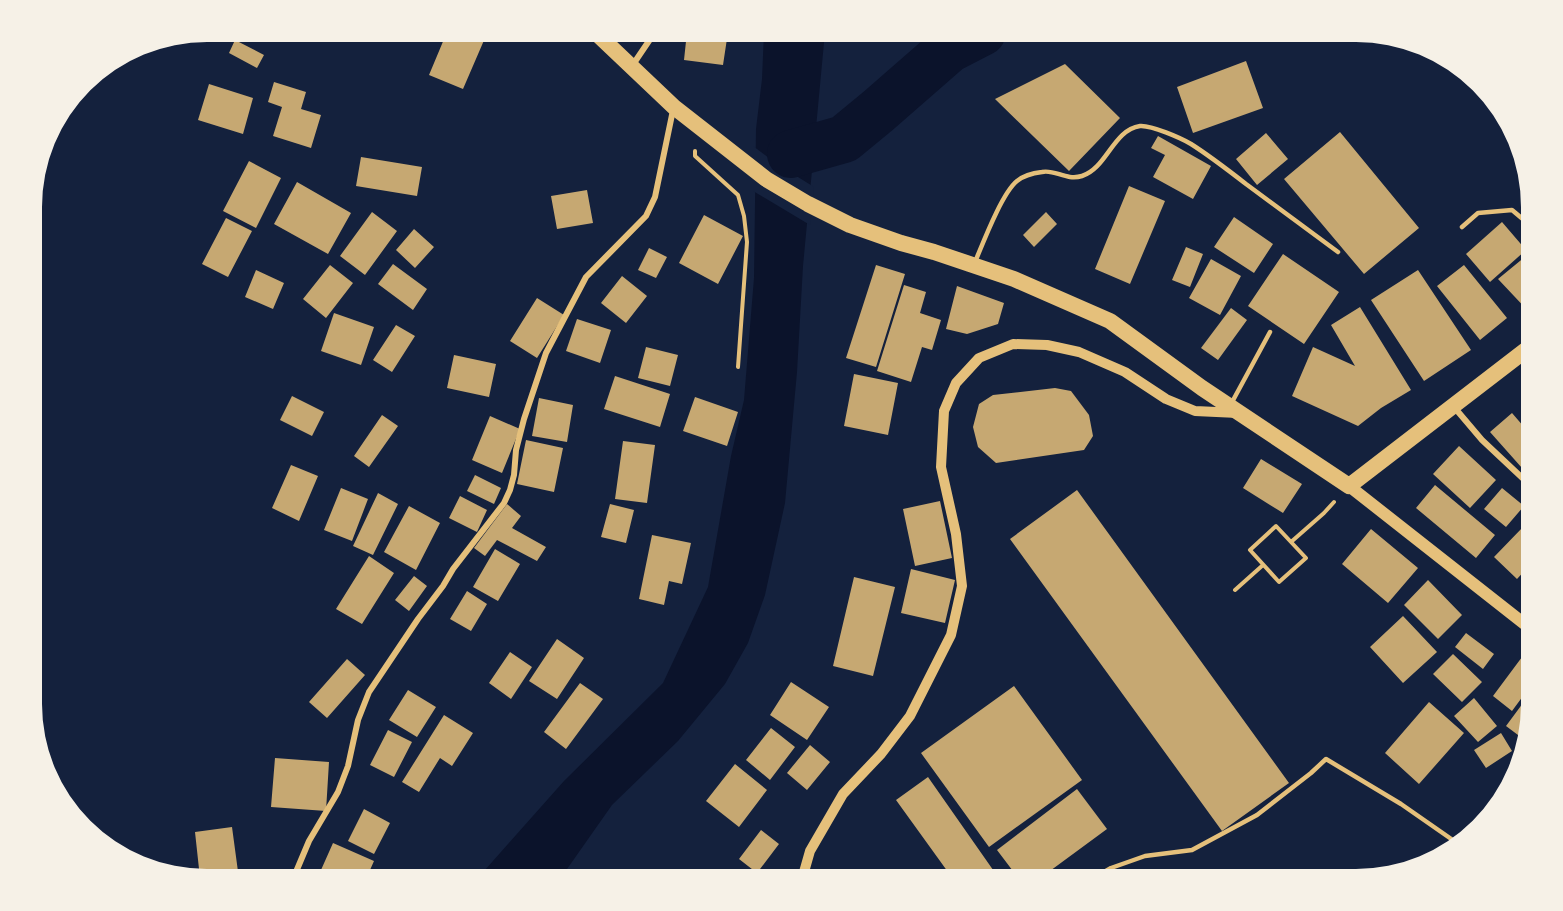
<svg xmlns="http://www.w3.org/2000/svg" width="1563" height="911" viewBox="0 0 1563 911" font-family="Raleway,sans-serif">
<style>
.water{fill:#0b132b}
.pier{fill:#14213d}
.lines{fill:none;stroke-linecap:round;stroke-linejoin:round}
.river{stroke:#0b132b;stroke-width:48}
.building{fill:#c6a872}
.path{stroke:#e5c07b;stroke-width:4}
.service{stroke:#e5c07b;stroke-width:4.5}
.minor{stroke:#e5c07b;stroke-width:6}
.tertiary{stroke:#e5c07b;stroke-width:10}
.secondary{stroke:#e5c07b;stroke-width:12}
.trunk{stroke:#e5c07b;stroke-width:16}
</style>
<rect width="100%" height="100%" fill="#14213d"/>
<path class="water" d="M764,32h61l-22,234 -6,106 -12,131 -20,92 -17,48 -23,41 -47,57 -66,64 -52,74h-83l87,-98 99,-98 45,-96 23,-131 13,-56 10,-122 2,-149 6,-50z"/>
<path class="pier" d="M753,146l24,18 37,23 -4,38 -57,-34z"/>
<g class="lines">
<path class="river" d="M791,154l53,-15 34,-28 71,-62 33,-17"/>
</g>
<path class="building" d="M447,32h22l16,6 -22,51 -34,-14z
M623,32h13l-4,5z
M687,32h41l-5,33 -39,-5z
M235,40l29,15 -7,13 -28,-15z
M1246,61l17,47 -70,25 -16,-46z
M1065,64l55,54 -51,53 -74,-72z
M274,82l32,10 -5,17 20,6 -10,33 -38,-12 9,-29 -14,-5z
M209,84l44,14 -10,36 -45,-14z
M1340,132l79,96 -55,46 -80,-95z
M1266,133l22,26 -31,26 -21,-26z
M1158,136l53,30 -18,33 -40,-22 12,-22 -14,-7z
M361,157l61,10 -5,29 -61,-10z
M249,161l32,17 -25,50 -33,-17z
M297,182l54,31 -23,41 -54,-30z
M1129,186l36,15 -35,83 -35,-15z
M587,190l6,33 -36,6 -6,-33z
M372,212l25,19 -32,44 -25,-19z
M1046,212l11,12 -23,23 -11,-12z
M704,215l39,21 -25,48 -39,-21z
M1234,217l39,27 -19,29 -40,-26z
M226,218l26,13 -24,46 -26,-13z
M1502,222l24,28 -36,32 -24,-28z
M414,229l20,18 -19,21 -19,-18z
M1186,247l17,7 -13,33 -18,-7z
M649,248l18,9 -11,21 -18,-8z
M1531,252v62l-33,-35z
M1283,254l56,38 -35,52 -56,-38z
M1211,259l30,17 -21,39 -31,-17z
M393,264l34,25 -14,21 -35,-26z
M330,265l23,18 -27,35 -23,-19z
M876,265l29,9 -29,93 -30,-9z
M1464,265l43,53 -27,22 -43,-54z
M256,270l28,13 -11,26 -28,-12z
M1418,270l53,80 -47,31 -53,-81z
M622,276l25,20 -21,27 -25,-20z
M904,285l22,7 -6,21 21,7 -9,30 -10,-3 -11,35 -34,-11z
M957,286l47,17 -6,21 -31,10 -21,-5z
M537,298l27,17 -27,43 -27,-17z
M1360,307l51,83 -30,18 -23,18 -66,-30 21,-49 42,19 -24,-41z
M1231,308l16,12 -29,40 -17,-12z
M334,313l40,14 -13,38 -40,-14z
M577,319l34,11 -11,33 -34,-12z
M396,325l19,11 -23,36 -19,-12z
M646,347l32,8 -8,31 -32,-8z
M454,355l42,9 -7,33 -42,-9z
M854,374l44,9 -10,52 -44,-9z
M615,376l55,18 -10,33 -56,-18z
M1055,388l16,3 18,24 4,21 -9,14 -88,13 -18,-16 -5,-20 6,-23 14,-9z
M292,396l32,16 -12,24 -32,-16z
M695,397l43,15 -11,34 -44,-15z
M539,398l34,7 -6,37 -35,-6z
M1512,413l19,22v43l-41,-46z
M382,415l16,11 -29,41 -15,-11z
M490,416l30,13 -18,44 -30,-13z
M526,440l37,8 -9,44 -37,-8z
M623,441l32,4 -8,58 -32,-4z
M1459,446l37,34 -26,28 -37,-34z
M1261,459l41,25 -19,29 -40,-25z
M291,465l27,11 -19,45 -27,-13z
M475,475l26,13 -7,16 -27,-13z
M1435,485l60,50 -19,23 -60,-50z
M341,488l27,11 -16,42 -28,-11z
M1502,488l22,18 -18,21 -22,-18z
M1077,490l212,293 -67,48 -212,-292z
M378,493l20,11 -25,51 -20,-9z
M460,496l27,14 -10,22 -28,-14z
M940,501l12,57 -37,8 -12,-57z
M507,504l14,12 -9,12 34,19 -9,14 -40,-21 -12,16 -11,-8z
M610,504l24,6 -8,33 -25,-6z
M409,506l31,17 -24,47 -32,-18z
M1523,527l8,8v29l-14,15 -23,-22z
M1371,529l47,39 -30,35 -46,-39z
M652,535l39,8 -9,41 -13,-3 -5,24 -25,-6z
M495,549l25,15 -22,37 -25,-14z
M369,556l25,17 -32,51 -26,-15z
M911,569l44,11 -10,43 -44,-10z
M414,576l13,10 -18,25 -14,-11z
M854,577l41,10 -22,89 -40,-10z
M1428,580l34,35 -24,24 -34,-34z
M467,591l20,13 -16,27 -21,-12z
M1403,616l34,36 -34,31 -33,-36z
M1466,633l28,21 -11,15 -28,-22z
M557,639l27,19 -27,41 -28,-18z
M510,652l22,15 -21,32 -22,-16z
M1525,653l6,5v38l-5,-4 -14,19 -19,-15z
M1453,654l29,28 -20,20 -29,-28z
M347,659l18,16 -38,43 -18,-16z
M791,682l38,25 -22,33 -37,-25z
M580,683l23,16 -37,50 -22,-17z
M1014,686l68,94 -93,67 -68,-94z
M408,690l28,17 -19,30 -28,-17z
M1474,698l23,28 -19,16 -24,-26z
M1526,699l5,4v12l-6,18 -3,5 -16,-12z
M1429,702l35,31 -45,51 -34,-31z
M444,715l29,18 -21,33 -12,-8 -21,34 -17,-10z
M771,728l24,19 -25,33 -24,-20z
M388,730l24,12 -18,35 -24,-12z
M1501,733l11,18 -26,17 -12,-18z
M810,745l20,17 -23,28 -20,-17z
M275,758l54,4 -3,49 -55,-4z
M735,764l32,26 -28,37 -33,-26z
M928,777l70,100 -4,2h-41l-57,-79z
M1077,789l30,40 -68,50h-20l-22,-29z
M364,809l26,14 -16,31 -26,-13z
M232,827l7,52h-32l-7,-1 -5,-46z
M761,830l18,14 -22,29 -18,-14z
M333,843l41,18 -8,18h-49z"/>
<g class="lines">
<path class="path" d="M695,151v5l43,39 6,21 3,26 -9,125
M1276,526l30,32 -27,24 -29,-32z
M1291,542l33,-29 10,-11
M1235,590l28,-25"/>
<path class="service" d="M1462,227l16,-14 34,-3 19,16
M975,262c8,-19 27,-69 42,-81 6,-5 17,-8 25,-9 13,-3 24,9 40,4 25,-8 31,-46 58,-50 11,-1 41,12 51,18 19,12 37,26 55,40 31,23 61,45 92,68
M1231,404l39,-72
M1092,879l19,-11 34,-12 47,-6 65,-35 54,-42 15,-14 75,45 56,39"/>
<path class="minor" d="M632,66l23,-34
M1454,407l28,33 49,46
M293,879l16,-38 29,-49 10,-26 10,-46 11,-28 49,-73 25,-33 10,-17 51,-66 6,-13 4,-15 2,-25 8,-31 22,-66 40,-76 60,-61 9,-19 18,-87"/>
<path class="tertiary" d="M802,879l8,-28 33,-57 38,-40 29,-38 41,-81 11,-49 -6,-52 -15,-67 3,-56 12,-28 23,-25 34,-14 34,1 32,7 46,20 41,27 29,12 43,2"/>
<path class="secondary" d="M1349,486l182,143"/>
<path class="trunk" d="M595,32l79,75 92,72 42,25 42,21 51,18 33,9 80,27 96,42 92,67 147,98 182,-140"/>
</g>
<path d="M0 0H1563V911H0ZM207 42H1356A165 165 0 0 1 1521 207V704A165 165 0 0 1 1356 869H207A165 165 0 0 1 42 704V207A165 165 0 0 1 207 42Z" fill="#f6f1e7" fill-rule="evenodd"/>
</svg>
